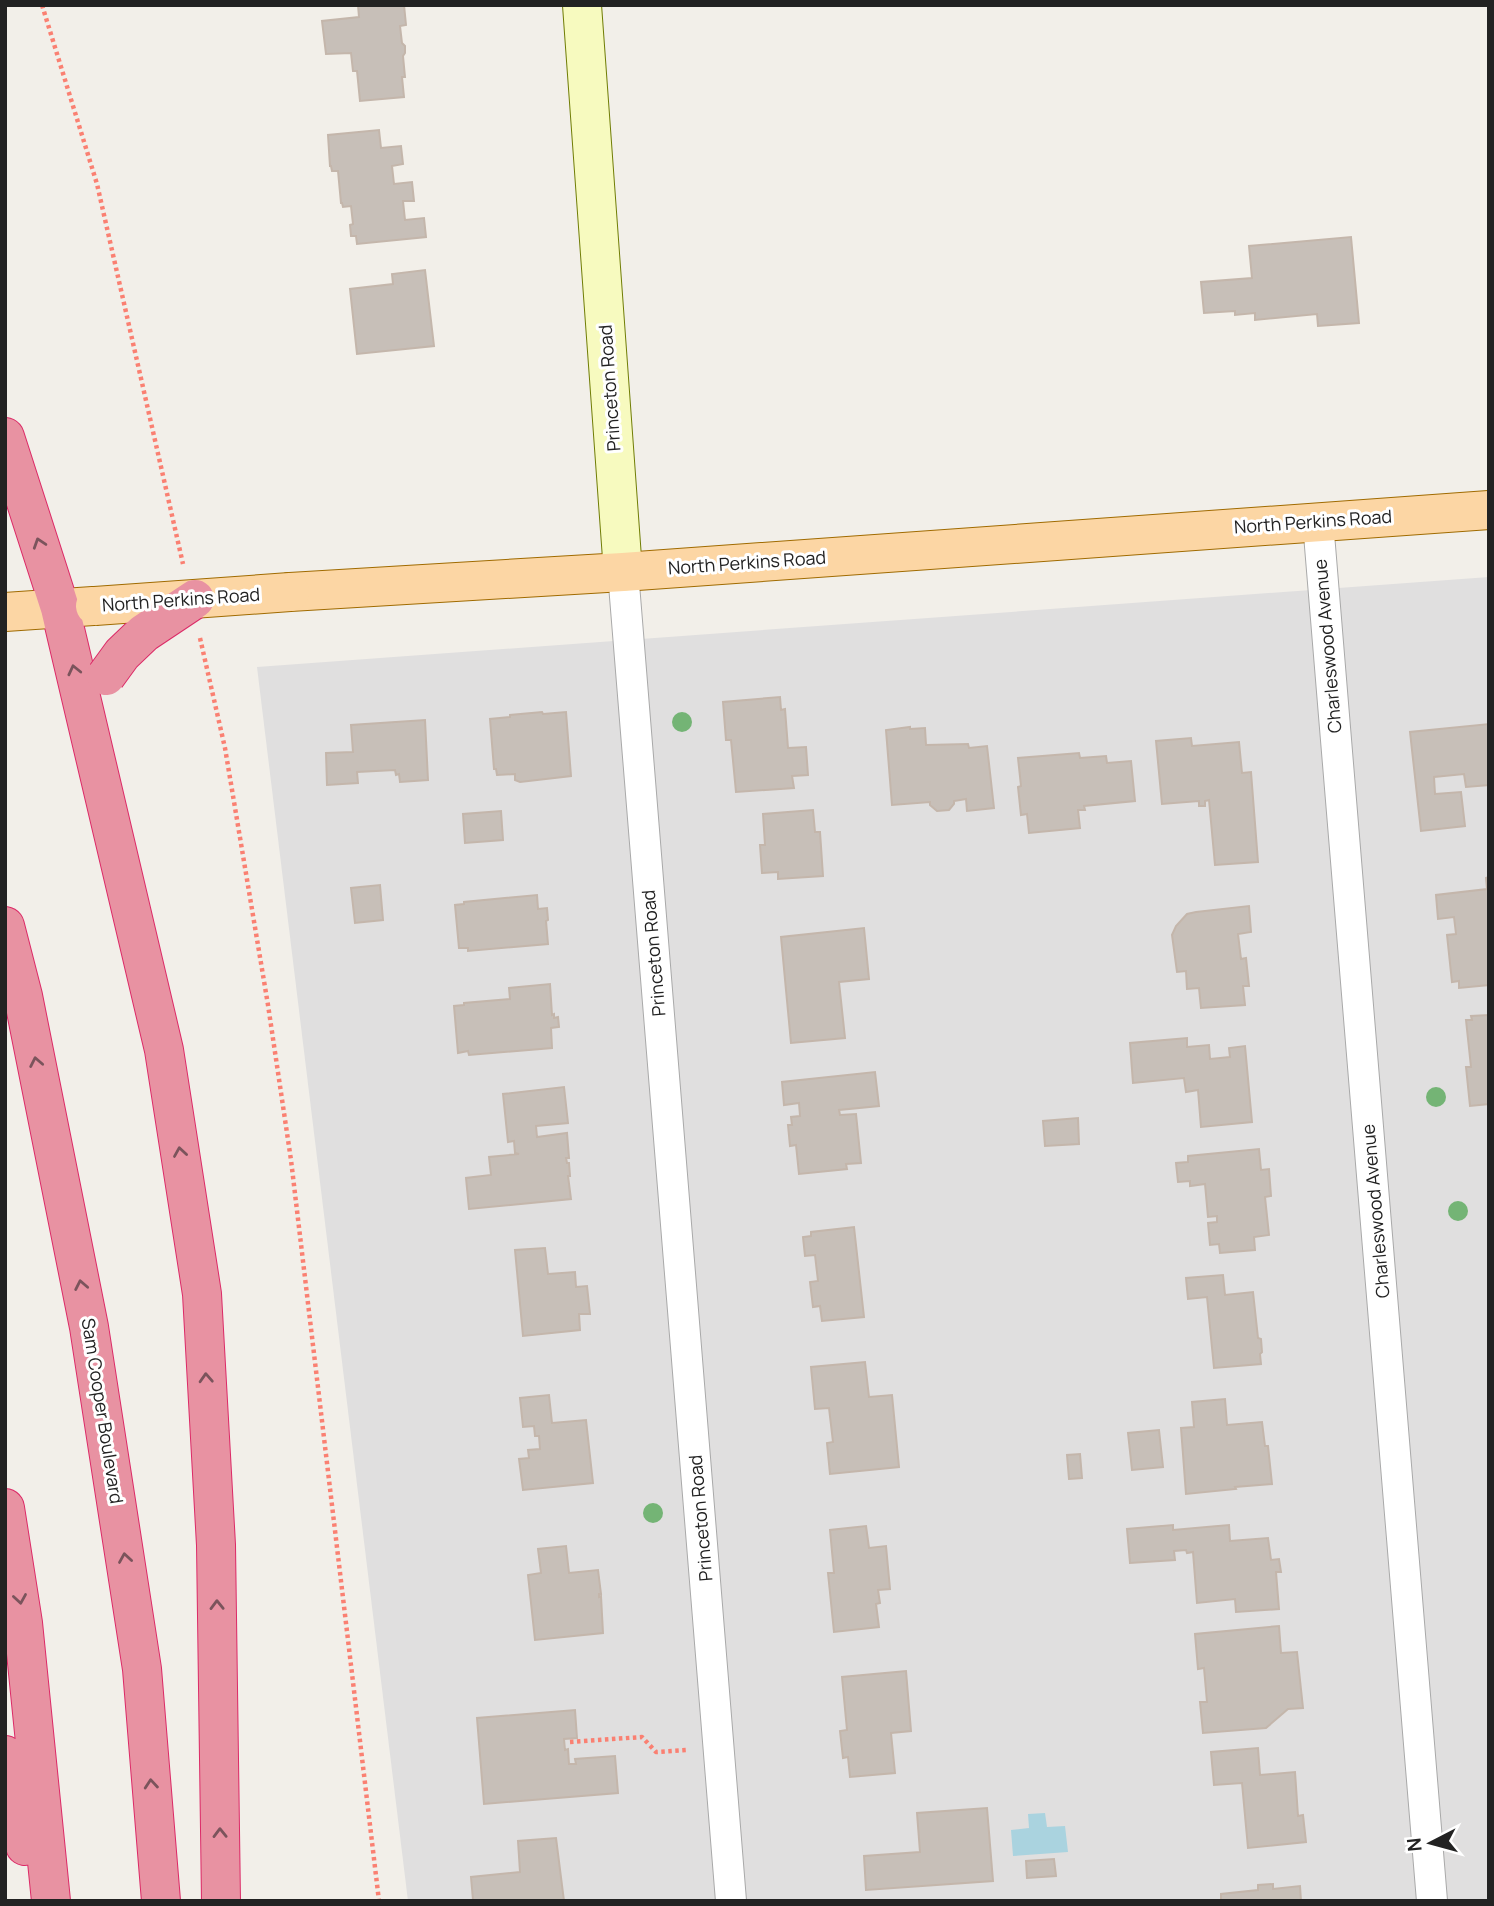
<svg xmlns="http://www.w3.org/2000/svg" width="1494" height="1906" viewBox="0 0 1494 1906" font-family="Manrope,sans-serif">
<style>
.residential{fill:#e0dfdf}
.water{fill:#aad3df}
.building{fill:#c7bfb8;stroke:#c4b6ab;stroke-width:2}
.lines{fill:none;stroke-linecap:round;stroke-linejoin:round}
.street-casing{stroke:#a9a9a9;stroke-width:32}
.secondary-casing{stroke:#707d05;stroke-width:40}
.primary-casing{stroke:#a06b00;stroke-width:40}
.highway-casing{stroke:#dc2a67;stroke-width:40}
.path{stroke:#fa8072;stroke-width:4.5;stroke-dasharray:3.5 3.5;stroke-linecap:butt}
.street{stroke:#fff;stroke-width:30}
.secondary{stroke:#f7fabf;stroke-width:38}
.primary{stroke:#fcd6a4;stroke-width:38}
.highway{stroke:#e892a2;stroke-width:38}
.primary-bridge-casing{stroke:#a06b00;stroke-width:40;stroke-linecap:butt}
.highway-bridge-casing{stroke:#dc2a67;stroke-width:40;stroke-linecap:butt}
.primary-bridge{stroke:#fcd6a4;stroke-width:38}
.highway-bridge{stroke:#e892a2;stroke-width:38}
.tree{fill:#74b475}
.oneway{stroke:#7b545c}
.labels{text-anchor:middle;stroke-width:6;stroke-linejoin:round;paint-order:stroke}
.street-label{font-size:18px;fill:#222;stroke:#fff}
</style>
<rect width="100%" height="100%" fill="#f2efe9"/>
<path class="residential" d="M1489,577v1324h-1081l-151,-1234z"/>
<path class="water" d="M1045,1813l2,14 18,-1 3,26 -55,4 -2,-26 18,-2 -1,-14z"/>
<path class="building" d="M358,5h46l2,20 -6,1 2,17 3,3v7l-2,3 2,21h-3l2,20 -44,4 -3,-30h-4l-2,-18 -25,1 -4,-33 37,-4z
M379,130l2,18 20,-2 2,18 -11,2 2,18 18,-2 2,19h-11l2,19 19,-2 2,19 -69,7 -1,-8h-5l-1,-11 3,-1 -2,-18 -8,1 -1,-4h-1l-3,-32h-6l-1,-5h-1l-2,-31z
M1351,237l8,86 -41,3 -1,-12 -62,6v-7l-20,2v-4l-31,2 -3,-31 51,-4 -3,-32z
M425,270l9,76 -77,8 -7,-65 43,-5 -1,-10z
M780,697l1,13 4,-1 3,39 18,-1 2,28 -16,1 2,12 -58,4 -5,-52h-5l-3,-38z
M542,712l1,2 23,-2 5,64 -51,6 -5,-2v-6l-18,1 -1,-6h-2l-4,-50 20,-2v-2z
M425,720l3,60 -28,2 -1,-8 -3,1 -1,-5 -38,2 1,11 -31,2 -1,-32 27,-1 -2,-27z
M1489,724v61l-23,2 -2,-13 -30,3 1,17 26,-2 4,34 -44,5 -11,-99z
M910,727v2l15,-1 1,17 42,-1 1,4 18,-2 7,62 -27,3 -1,-12 -12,2v3l-5,6 -12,1 -7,-6v-3l-38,3 -6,-75z
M1191,738l1,8 47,-4 3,31 9,-1 7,90 -43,3 -6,-65 -4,1v5h-6v-5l-37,3 -6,-63z
M1079,753l1,5 26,-2 1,7 24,-2 4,40 -51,5 1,4h-7l2,18 -51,5 -2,-19 -6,1 -3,-28 3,-1 -3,-28z
M813,810l2,22h5l3,44 -45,3v-7l-16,1 -2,-28h5l-2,-31z
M501,811l2,29 -38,3 -2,-29z
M1489,877v108l-30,3v-7l-7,1 -5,-47 9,-1 -2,-17 -16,2 -2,-24 51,-6 -1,-11z
M380,885l3,35 -28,3 -4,-35z
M537,895l1,14 9,-1 1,12 -2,1 2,23 -80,7v-3h-9l-4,-43 9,-1v-2z
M1249,906l2,26 -13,2 3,25 5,-1 3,28h-6l2,19 -44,3 -2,-20 -12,1 -1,-18 -9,1 -5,-37 4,-9 11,-12 9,-2z
M864,928l5,51 -30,3 6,56 -54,5 -10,-106z
M550,984l2,31 2,-1v4l4,-1 1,10 -8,1 1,20 -83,7 -1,-4 -10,2 -4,-47 10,-1v-2l46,-4 -1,-11z
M1489,1015v89l-19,2 -4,-39h5l-5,-47h6l-1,-4z
M1187,1038v9l22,-2 1,14 20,-2 -1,-9 16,-2 7,76 -51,5 -3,-37 -12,2 -2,-14 -51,5 -3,-40z
M875,1072l4,34 -40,4 1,5 16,-1 5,49 -15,1 1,5 -48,5 -3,-29 -6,1 -2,-21h4l-1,-8 9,-1 -1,-13 -15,2 -2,-23z
M564,1087l4,36 -32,3 1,11 30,-4 2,25h-3l1,5h2l1,13h-2l3,23 -102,10 -3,-31 25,-3 -2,-18 30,-3 -4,-1 -1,-12 -6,1 -5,-48z
M1078,1118l1,26 -34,2 -2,-25z
M1259,1149l2,21 8,-1 2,27 -6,1 4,38 -15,2 1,13 -35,3 -1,-9 -9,1 -2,-22 9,-1v-6l-9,1 -3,-33 -15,2v-5l-12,1 -2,-19 12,-1v-6z
M854,1227l10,90 -42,4 -2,-15 -7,1 -3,-25 8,-1 -3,-26 -10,1 -2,-19 8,-1v-4z
M545,1248l3,26 27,-2 1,15 11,-1 3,28h-11l1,16 -57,6 -8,-86z
M1223,1275l2,20 28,-3 5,46 3,1 1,13 -2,2 1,10 -47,4 -7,-71 -19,2 -2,-21z
M865,1362l4,35 23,-2 7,72 -69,7 -3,-31 6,-1 -4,-34 -14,1 -4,-42z
M549,1395l3,28 34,-3 7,63 -70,7 -4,-31 10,-1 -1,-8 12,-1 -1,-13h-4l-1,-10 -11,1 -3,-29z
M1225,1399l2,26 35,-3 3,24h3l4,38 -37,3 1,2 -50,5 -5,-66 13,-1 -2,-25z
M1159,1430l4,37 -31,3 -4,-37z
M1080,1454l2,24 -13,1 -2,-24z
M1173,1525v5l56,-5 1,16 38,-3 3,22 8,-1 2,13h-5l3,37 -43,3 -1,-13 -38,4 -4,-51 -6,1 -1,-3 -12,1 1,9 -45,3 -3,-34z
M866,1526l3,22 17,-2 4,43 -12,1 2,13 -4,1 3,23 -45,5 -6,-59h6l-4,-43z
M566,1546l3,27 29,-3 3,24h-2v3l2,-1 2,37 -68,7 -7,-65 13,-2 -3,-24z
M1279,1626l2,27 16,-1 6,56 -15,1 -22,19 -63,5 -3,-31h7l-3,-34 -6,1 -3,-35z
M906,1671l5,60 -20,2 4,40 -45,4 -2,-20 -5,1 -3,-27 7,-1 -5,-53z
M575,1710l2,28 -13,1 1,11 3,-1 1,15h7l-1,-5 40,-3 3,37 -134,11 -7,-86z
M1258,1748l2,27 35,-3 3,44 5,-1 3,27 -58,6 -6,-65 -28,2 -3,-33z
M987,1808l6,73 -127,9 -2,-34 56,-4 -3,-39z
M556,1838l8,63h-93l2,-1 -2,-23 49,-5 -2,-31z
M1054,1859l2,17 -29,2 -1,-17z
M1273,1884v5l27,-3 1,15h-80v-7l37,-4v-5z"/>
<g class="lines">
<g class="street-casing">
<path id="street" d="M1318,522l114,1379
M623,572l108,1329"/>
</g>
<g class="secondary-casing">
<path id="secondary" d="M582,5l41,567"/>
</g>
<g class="primary-casing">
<path id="primary" d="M290,592l333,-20 866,-62
M5,612l88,-6"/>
</g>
<g class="highway-casing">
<path id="highway" d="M5,437l55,171 104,442 38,244 14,251 5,356
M5,926l18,70 66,331 53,342 19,232
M5,1508l18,115 28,278
M5,1755l20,91"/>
</g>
<path class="path" d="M42,5l55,179 86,380
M200,638l25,110 43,257 23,155 88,741
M570,1742l72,-5 14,15 31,-2"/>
<use href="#street" class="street"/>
<use href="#secondary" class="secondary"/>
<use href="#primary" class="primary"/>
<use href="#highway" class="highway"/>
<g class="primary-bridge-casing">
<path id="primary-bridge" d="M95,606l195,-14"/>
</g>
<g class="highway-bridge-casing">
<path id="highway-bridge" d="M106,676l16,-22 22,-21 51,-34"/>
</g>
<use href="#primary-bridge" class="primary-bridge"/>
<use href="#highway-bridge" class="highway-bridge"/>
</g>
<g class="tree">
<circle cx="682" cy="722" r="10"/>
<circle cx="1436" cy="1097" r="10"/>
<circle cx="1458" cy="1211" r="10"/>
<circle cx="653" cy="1513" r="10"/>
</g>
<defs><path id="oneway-chevron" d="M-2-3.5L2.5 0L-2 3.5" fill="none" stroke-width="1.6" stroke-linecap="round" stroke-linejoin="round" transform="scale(1.75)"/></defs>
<g class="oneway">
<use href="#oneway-chevron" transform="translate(39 543) rotate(-108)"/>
<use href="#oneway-chevron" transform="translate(74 670) rotate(-103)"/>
<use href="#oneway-chevron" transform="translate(36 1062) rotate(-101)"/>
<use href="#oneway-chevron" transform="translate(180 1152) rotate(-99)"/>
<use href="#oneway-chevron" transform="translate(81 1285) rotate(-101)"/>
<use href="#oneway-chevron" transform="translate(206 1378) rotate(-93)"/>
<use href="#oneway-chevron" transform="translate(125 1558) rotate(-99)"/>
<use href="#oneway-chevron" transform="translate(20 1599) rotate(81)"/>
<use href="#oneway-chevron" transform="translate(217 1605) rotate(-91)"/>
<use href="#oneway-chevron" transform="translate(151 1784) rotate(-95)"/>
<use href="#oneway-chevron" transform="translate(220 1833) rotate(-91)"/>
</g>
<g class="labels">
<g class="street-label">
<text transform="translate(610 388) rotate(-94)" y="6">Princeton Road</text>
<text transform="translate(1313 522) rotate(-4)" y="6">North Perkins Road</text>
<text transform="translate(747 563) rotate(-4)" y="6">North Perkins Road</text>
<text transform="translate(181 600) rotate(-4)" y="6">North Perkins Road</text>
<text transform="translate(1328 646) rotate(-95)" y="6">Charleswood Avenue</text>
<text transform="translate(654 953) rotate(-95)" y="6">Princeton Road</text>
<text transform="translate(1376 1211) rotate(-95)" y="6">Charleswood Avenue</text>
<text transform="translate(102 1411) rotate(81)" y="6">Sam Cooper Boulevard</text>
<text transform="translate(701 1518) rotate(-95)" y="6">Princeton Road</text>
</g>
</g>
<rect width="1494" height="1906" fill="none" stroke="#222222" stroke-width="14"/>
<g transform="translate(1431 1843) rotate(264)" stroke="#ffffff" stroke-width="5" paint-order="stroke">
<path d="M0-5L12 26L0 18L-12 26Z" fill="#222222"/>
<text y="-10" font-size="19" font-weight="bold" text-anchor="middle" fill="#222222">N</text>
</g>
</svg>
